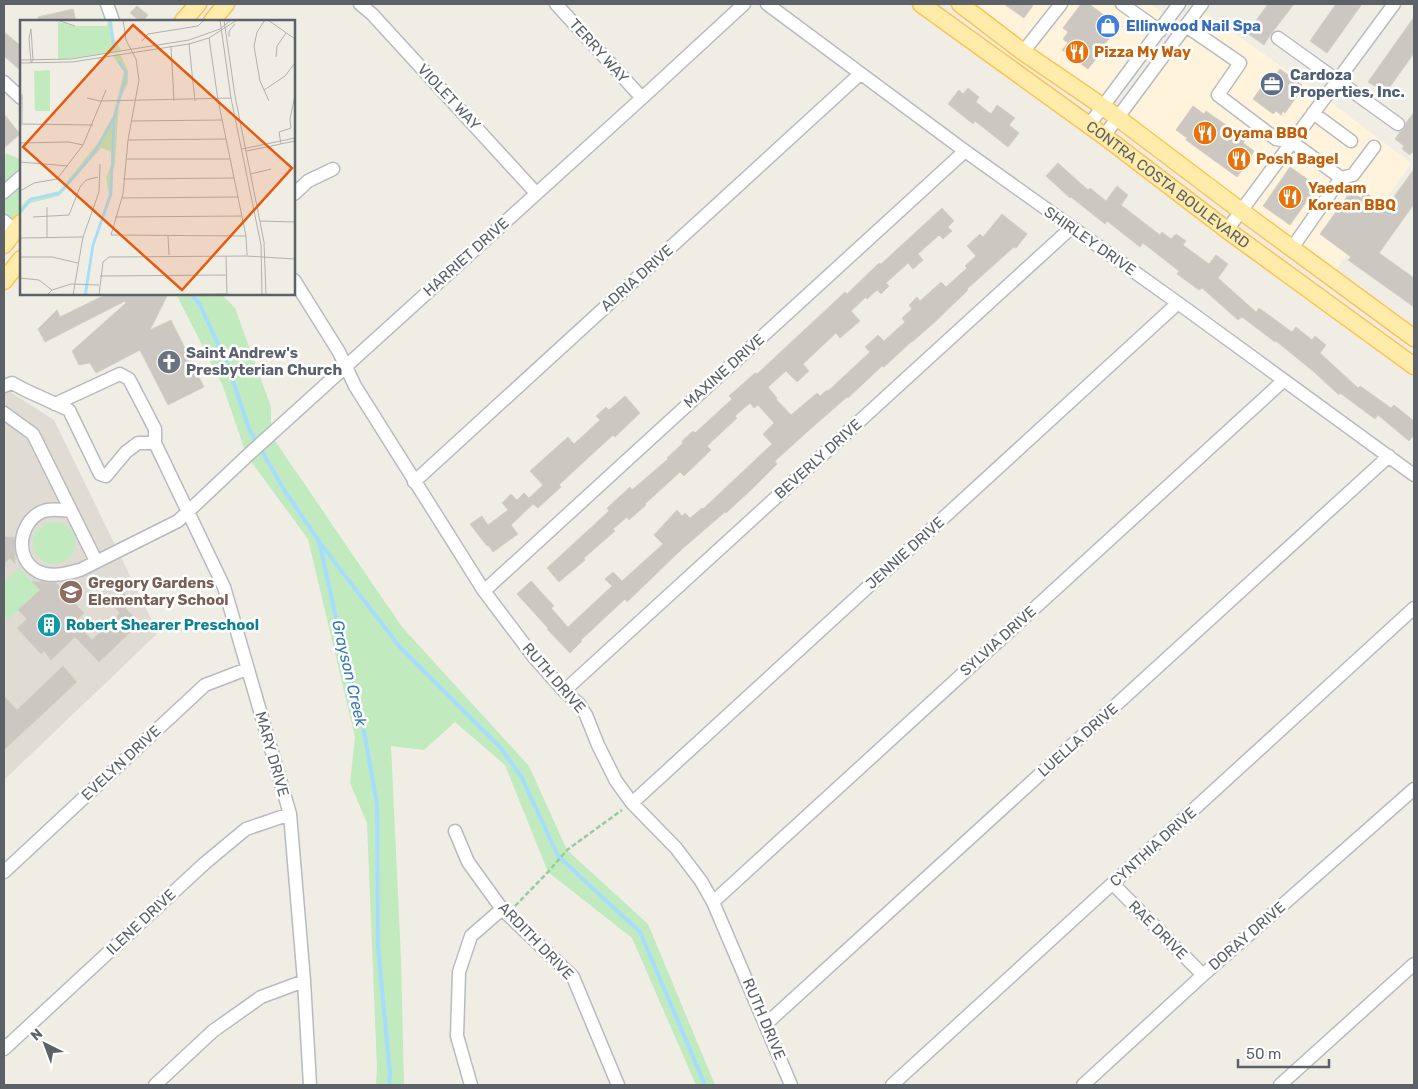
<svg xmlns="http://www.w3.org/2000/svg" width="1418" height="1089" viewBox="0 0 1418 1089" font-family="Rubik,sans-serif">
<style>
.commercial{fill:#fff4db}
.education{fill:#e0dcd3}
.green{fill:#c1eabe}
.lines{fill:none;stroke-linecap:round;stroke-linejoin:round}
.stream{stroke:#a6ddff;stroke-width:4}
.building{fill:#ccc8c1;stroke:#d6cec2}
.minor-casing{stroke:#b7bbc0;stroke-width:15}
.major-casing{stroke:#ffc34f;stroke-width:19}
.path{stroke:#96cca2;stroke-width:2.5;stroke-dasharray:5 2.5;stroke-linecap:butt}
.minor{stroke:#fff;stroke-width:12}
.major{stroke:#ffecab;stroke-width:16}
.labels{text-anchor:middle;stroke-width:5;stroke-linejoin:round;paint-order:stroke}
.shop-label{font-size:15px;font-weight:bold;fill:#366cbe;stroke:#fff;text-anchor:start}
.street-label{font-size:15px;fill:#5c6167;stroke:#fff}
.food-label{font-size:15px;font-weight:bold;fill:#c56008;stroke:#fff;text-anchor:start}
.service-label{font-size:15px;font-weight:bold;fill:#4e5e75;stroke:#fff;text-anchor:start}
.worship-label{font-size:15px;font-weight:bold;fill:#5b616d;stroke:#fff;text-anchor:start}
.education-label{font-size:15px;font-weight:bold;fill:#785e54;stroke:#fff;text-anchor:start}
.culture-label{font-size:15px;font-weight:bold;fill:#0d838f;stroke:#fff;text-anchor:start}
.water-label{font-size:16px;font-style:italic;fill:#357ab3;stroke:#fff}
.inset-river{fill:none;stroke:#a6ddff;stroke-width:2.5}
.inset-road{fill:none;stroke:#b1b1ae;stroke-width:1}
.view{fill:#e8590c;fill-opacity:0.15;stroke:#e8590c;stroke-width:2.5}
.inset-edge{fill:none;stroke:#5c6167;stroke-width:2.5}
</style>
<rect width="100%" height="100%" fill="#f0ede4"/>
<path class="commercial" d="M960,4h190l19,14 -67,88z
M1199,8l125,89 87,66 -80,114 -213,-159z"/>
<path class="education" d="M4,388l50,32 104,213 -154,147z"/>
<path class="green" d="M4,153l17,6v64l-17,22z
M176,294h45l14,14 36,99v28l131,192 127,139 38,84 81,74 67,161h-19l-64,-147 -84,-66 -43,-107 -50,-43 -31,28 -33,-4 10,213 3,126h-28l1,-17 -10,-245 -17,-40 5,-46 -47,-198 -61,-83 -25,-72z
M33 543a21 21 0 1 1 42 0a21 21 0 1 1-42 0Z
M19,568l21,22 -32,29 -4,-5v-32z"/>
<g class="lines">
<path class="stream" d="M192,294l9,13 27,59 21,63 37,64 33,48 19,86 26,104 13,73 1,142 12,128 -1,11
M320,543l79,103 101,101 21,29 37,80 82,76 65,153"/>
</g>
<path class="building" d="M1004,4h30l-10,14z
M1081,4h8l30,22 -19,24 -5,7 1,2 -8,10 -26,-19 6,-7 -5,-4 5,-7 -5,-4z
M1268,4h26l-23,30 -7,11 -17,-12z
M1336,4h26l-35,49 -17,-12z
M137,6l11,9 -5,6h-3l-10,-8z
M73,9l3,12h-37l-1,-4z
M1414,17v36l-27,38 -9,-7 -2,3 -8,-5z
M4,32l17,14v25l-17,-15z
M1280,69l22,16 -6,9 2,1 -13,18 -2,-2 -2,4 -5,-4 -3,3 -20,-15 18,-25 3,3z
M968,88l11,9 -3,5 15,12 6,-9 18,13 -6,7 10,8 -11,14 -33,-26 -2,3 -25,-20 11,-14 4,4z
M1193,106l11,8 2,-3 40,28 -3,4 11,8 -5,8 1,1 -13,17 -51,-37 1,-2 -11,-8z
M1414,112v41l-2,-1 -2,3 -8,-6 2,-3 -9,-7 5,-7 4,-3 2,-6z
M4,114l16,20 -16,14z
M1058,163l30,27 2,-2 16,13 11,-15 11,9 -7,10 39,30 2,-3 9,7 5,-5 10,7 -3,4 26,19 7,-9 12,9 -10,14 38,34 3,-4 33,24 4,-5 16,13 3,-4 11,9 -6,8 38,35 2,-2 31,22 3,-3 20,16v14l-5,6 -31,-26 -3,4 -35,-26 -1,2 -25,-23 -38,-31 -1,1 -33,-25 -4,3 -36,-32 -3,2 -22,-16 2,-3 -36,-28 -3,4 -33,-26 -2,3 -34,-27 -1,1 -24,-22z
M1290,167l26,18 -1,1 2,1 -27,38 -27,-19z
M1414,169v35l-35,49 35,25v29l-66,-47 3,-3 -31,-23 31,-43 10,7 4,-6 21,16z
M942,208l12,13 -6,6 4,4 -9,8 -4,-4 -21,19 5,6 -10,9 -5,-6 -22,20 3,3 -8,8 -4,-4 -10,9 -1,-2 -15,14 9,10 -20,17 -4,-5 -33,31 6,7 -12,11 -11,-11 -18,16 9,11 -1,1 15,16 26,-22 3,3 7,-6 1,1 42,-39 -5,-5 13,-12 6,6 21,-19 -3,-4 10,-9 -3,-4 8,-8 3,4 21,-19 5,5 21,-19 -2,-2 11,-10 -9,-10 13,-12 3,3 19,-23 25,20 -11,14 -2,-1 -47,42 1,1 -31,30 -25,22h-1l-27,25 -2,-1 -34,32 -1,-1 -40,35 -32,29 2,3 -26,26 -25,23 -1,-1 -43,37 -55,53 -2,-3 -44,41 1,1 -12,12 -23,-24 1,-1 -31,-34 14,-13 23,25 -3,2 17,19 44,-41 -7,-7 8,-7 9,9 41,-37 -9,-9 23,-25 5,6 3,-3 5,5 12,-10 1,1 69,-65 -9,-10 11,-11 -16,-18 -4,3 -4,-5 -15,13 2,2 -30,28 4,4 -27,26 -4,-4 -35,32 1,1 -17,15 -2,-3 -14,12 2,2 -31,27 1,2 -26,22 -12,-14 62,-57 -2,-3 23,-21 2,3 36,-31 -1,-1 16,-15 -1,-2 11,-10 2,2 37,-34 -3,-3 26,-23 2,1 88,-82 2,2 32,-31 2,1z
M107,294h61l-18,36 21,-10 33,67 -36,18 -28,-55 -44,23 -6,-10 -11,2 -7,-14 54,-48 -1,-2 -80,41 -7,-13 19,-19 3,7z
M625,396l15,17 -25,24 -2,-2 -37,34 -17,16 2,2 -23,21 -5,-4 -22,21 7,9 -25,18 -5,-7 -1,1 -17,-22 12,-8 6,9 20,-15 -6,-7 9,-9 6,6 7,-7 5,5 14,-13 -13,-14 38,-34 6,7 26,-24 -4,-4 10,-9 3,3z
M4,537h11v27l-5,-6 -6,6z
M32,581l24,2 28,30 -9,9 17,18 28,-27 -12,-13 12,-11 12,13 -7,6 15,15 -41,39 -24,-25 -24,23 -7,-9 -3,3 -24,-26 10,-9 -9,-9 22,-20z
M63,666l14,16 -73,68v-54l13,14z"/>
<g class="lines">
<g class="minor-casing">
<path id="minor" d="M107,4l6,17
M360,4l12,10 164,179
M556,4l86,94
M767,4l198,147 213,152 236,172
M1122,4l38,27
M1186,26l54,37 -22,32 58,44 16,3 49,36
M1278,38l120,86
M1023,52l38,-48
M4,82l17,16
M1313,113l38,28
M1089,125l90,-121
M1104,136l98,-132
M4,192l17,-15
M294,194l14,-13 25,-12
M4,221l11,10
M1227,230l167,-226
M1292,248l49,-70 12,-3 21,-28
M294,280l45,72 16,34 129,205 49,65 31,35 15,13 7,11 12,30 18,36 16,22 44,45 25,33 12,21 78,183
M4,386l8,-3 13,7 44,20 31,64 6,2 20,-24 12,-9h17
M55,404l65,-30 9,5 26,50v14l69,144 66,227 14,167 6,104
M4,413l29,21 63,127
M414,482l446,-408
M71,511c-10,-1 -21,-3 -30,1 -23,12 -27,48 -2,60 13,6 29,1 41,-2l98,-49 69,-65 395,-358 102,-94
M484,591l481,-440
M564,691l507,-463
M632,803l546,-500
M455,831l13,31 34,47 71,68 45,108
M4,872l201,-187 42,-16
M1113,884l90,91
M713,902l570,-521
M766,1024l623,-568
M4,1049l201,-186 41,-34 44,-15
M155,1085l58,-54 48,-34 43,-16
M471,1085l-14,-49 2,-64 12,-36 31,-27
M892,1085l522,-477
M1083,1085l120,-110 211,-186
M1280,1085l134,-121"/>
</g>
<g class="major-casing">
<g id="major">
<path id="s1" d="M921,4l183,132 123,94 187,136"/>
<path d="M960,4l63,48 79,54 139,105 173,127"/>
<path d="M183,21l15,-17"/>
<path d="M212,21l14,-17"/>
<path d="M4,245l17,-22"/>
<path d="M4,281l17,-22"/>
</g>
</g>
<path class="path" d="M515,906l33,-34 19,-22 55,-40"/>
<use href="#minor" class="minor"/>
<use href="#major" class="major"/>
</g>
<defs>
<g id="shop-disc" transform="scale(1.25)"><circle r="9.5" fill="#3f7fe0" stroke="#fff"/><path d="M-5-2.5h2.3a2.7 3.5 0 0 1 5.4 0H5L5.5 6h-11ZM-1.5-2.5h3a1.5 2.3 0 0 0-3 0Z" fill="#fff"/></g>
<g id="restaurant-disc" transform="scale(1.25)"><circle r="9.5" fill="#e8710a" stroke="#fff"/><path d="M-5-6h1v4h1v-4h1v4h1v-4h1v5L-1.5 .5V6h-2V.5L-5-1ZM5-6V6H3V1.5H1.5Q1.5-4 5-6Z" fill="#fff"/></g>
<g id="office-disc" transform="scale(1.25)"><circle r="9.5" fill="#5c6f8a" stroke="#fff"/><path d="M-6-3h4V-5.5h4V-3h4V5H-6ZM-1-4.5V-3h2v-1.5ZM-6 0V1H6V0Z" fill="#fff"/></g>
<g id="church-disc" transform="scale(1.25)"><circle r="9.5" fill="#6b7280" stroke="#fff"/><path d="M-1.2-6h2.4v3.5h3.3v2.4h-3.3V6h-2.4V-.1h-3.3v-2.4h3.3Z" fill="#fff"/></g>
<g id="school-disc" transform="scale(1.25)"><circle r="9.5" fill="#8d6e63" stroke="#fff"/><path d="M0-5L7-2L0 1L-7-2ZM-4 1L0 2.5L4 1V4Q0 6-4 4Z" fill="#fff"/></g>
<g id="building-disc" transform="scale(1.25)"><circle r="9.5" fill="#0f9aa8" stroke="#fff"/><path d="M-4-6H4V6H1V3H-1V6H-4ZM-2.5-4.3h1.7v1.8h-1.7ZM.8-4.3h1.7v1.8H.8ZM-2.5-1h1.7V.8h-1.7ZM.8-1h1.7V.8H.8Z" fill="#fff"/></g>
</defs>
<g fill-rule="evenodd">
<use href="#shop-disc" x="1108" y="26"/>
<use href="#restaurant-disc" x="1077" y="52"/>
<use href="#office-disc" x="1272" y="84"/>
<use href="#restaurant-disc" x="1205" y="133"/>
<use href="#restaurant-disc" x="1239" y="159"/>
<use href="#restaurant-disc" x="1290" y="197"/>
<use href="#church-disc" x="169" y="362"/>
<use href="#school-disc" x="71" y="592"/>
<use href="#building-disc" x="49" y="625"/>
</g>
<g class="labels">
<g class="shop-label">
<text x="1126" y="31">Ellinwood Nail Spa</text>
</g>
<g class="street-label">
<text transform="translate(599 51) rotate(48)" y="5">TERRY WAY</text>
<text transform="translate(449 97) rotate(47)" y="5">VIOLET WAY</text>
<text dy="5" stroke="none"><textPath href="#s1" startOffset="306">CONTRA COSTA BOULEVARD</textPath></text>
<text transform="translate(1090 241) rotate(35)" y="5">SHIRLEY DRIVE</text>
<text transform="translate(466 257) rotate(-42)" y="5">HARRIET DRIVE</text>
<text transform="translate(637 278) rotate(-42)" y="5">ADRIA DRIVE</text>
<text transform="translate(724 371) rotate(-42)" y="5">MAXINE DRIVE</text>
<text transform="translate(818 459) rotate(-42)" y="5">BEVERLY DRIVE</text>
<text transform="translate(905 553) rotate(-42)" y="5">JENNIE DRIVE</text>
<text transform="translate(998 641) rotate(-42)" y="5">SYLVIA DRIVE</text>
<text transform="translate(554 678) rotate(49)" y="5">RUTH DRIVE</text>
<text transform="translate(1078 740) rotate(-42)" y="5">LUELLA DRIVE</text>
<text transform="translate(272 754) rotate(74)" y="5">MARY DRIVE</text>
<text transform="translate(121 763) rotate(-43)" y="5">EVELYN DRIVE</text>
<text transform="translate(1153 847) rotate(-42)" y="5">CYNTHIA DRIVE</text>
<text transform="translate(141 922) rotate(-43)" y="5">ILENE DRIVE</text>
<text transform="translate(1158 930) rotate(45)" y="5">RAE DRIVE</text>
<text transform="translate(1247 936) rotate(-41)" y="5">DORAY DRIVE</text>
<text transform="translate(536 941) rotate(46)" y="5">ARDITH DRIVE</text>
<text transform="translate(764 1019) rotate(67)" y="5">RUTH DRIVE</text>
</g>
<g class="food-label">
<text x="1094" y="57">Pizza My Way</text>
<text x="1222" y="138">Oyama BBQ</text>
<text x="1256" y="164">Posh Bagel</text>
<text x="1308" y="193">Yaedam<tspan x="1308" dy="17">Korean BBQ</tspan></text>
</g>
<g class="service-label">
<text x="1290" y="80">Cardoza<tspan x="1290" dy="17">Properties, Inc.</tspan></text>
</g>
<g class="worship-label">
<text x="186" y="358">Saint Andrew's<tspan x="186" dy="17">Presbyterian Church</tspan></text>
</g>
<g class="education-label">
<text x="88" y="588">Gregory Gardens<tspan x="88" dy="17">Elementary School</tspan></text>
</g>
<g class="culture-label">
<text x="66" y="630">Robert Shearer Preschool</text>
</g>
<g class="water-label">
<text transform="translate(350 673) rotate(77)" y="6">Grayson Creek</text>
</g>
</g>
<g transform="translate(20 20)">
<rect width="275" height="275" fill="#f0ede4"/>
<path d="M88,0h4l2,17 7,14 -63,9v-38l17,4h32zM100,34l8,16v13l-9,18 -4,63 -4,13 1,17 -18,52 -7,49h-3l8,-51 17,-50 -3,-16 6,-16 -1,-10 -10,-4 -42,48 -29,7 -10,12v-7l8,-9 31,-8 39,-48 15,-27 11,-44 -11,-16zM30,50v41h-15l-1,-40z" fill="#c1eabe"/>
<path class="inset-river" d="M90,0l4,29M0,192l11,-13 29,-6 34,-40 20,-35 11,-38 1,-8 -8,-11M65,275l8,-50 18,-51 3,-74"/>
<path class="inset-road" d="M37,0l18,6M103,0l3,20 10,19 3,21 -11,60 -5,54 -12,41 135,1M200,0l11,78 30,147 1,50M204,0l11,76 29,146 2,53M245,0l-8,12 -3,14 6,35 9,20M248,0l27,19M11,9l2,31 -2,3 -2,-25zM209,17v-6l6,-7M189,18l9,62 28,136 1,19M122,21l6,-7 50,-8 6,-6M169,24l6,57M151,26l3,55M256,37l1,-11 9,-13M0,40l51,-1 118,-19 31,-11 11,-9M0,43l52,-1 117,-18 20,-6 28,-18M244,70l21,-14 10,-13M2,74v29M67,78l13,3 131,-3M111,101l91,-1M0,104l73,1M108,120l98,-1M0,123l49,-1 14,3M261,124l-2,-12 12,-4 -1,-9 5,-24M222,129l53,-11M227,131l48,-10M106,139h104M0,142l48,4M231,154l20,-5M103,159l111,-1M0,171l14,-8 23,-4 26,-34 23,-55M102,178l116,-1M13,197l36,-2 11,-28 6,-7 12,-3M95,197l127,-1M240,201l35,1M148,216l1,19M27,217v-30M0,218l63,-1M206,236l1,39M0,237h32l26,6M80,256l126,-1M0,258l19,2 13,10M27,275l5,-5 19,-6 28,1M53,275l10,-58 16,-45 1,-28M79,275l4,-33 6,-5 138,-1 48,3M107,275l100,-1"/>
<path class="view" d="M113,5l159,143 -110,122 -159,-143z"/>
<rect width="275" height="275" class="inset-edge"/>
</g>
<rect width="1418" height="1089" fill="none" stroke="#5c6167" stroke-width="10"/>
<g transform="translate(45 1044) rotate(318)" stroke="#ffffff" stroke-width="4" paint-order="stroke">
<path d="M0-4L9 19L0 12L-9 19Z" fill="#5c6167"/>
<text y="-8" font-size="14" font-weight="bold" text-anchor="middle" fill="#5c6167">N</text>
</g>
<path d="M1238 1059v8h91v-8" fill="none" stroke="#5c6167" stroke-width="2.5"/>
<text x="1246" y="1059" font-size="15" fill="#5c6167" stroke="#ffffff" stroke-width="4" paint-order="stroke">50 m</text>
</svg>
